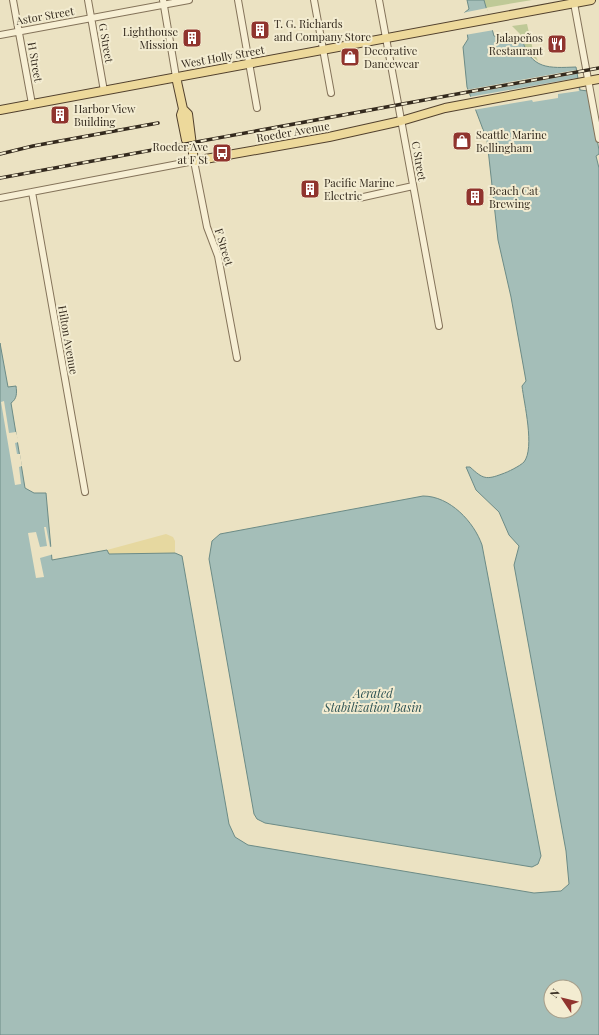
<svg xmlns="http://www.w3.org/2000/svg" width="599" height="1035" viewBox="0 0 599 1035" font-family="'Playfair Display',serif">
<style>
.green{fill:#bfc997}
.sand{fill:#e6d8a0}
.water{fill:#a4beb8;stroke:#6c8b86;fill-rule:evenodd}
.pier{fill:#ebe2c2}
.lines{fill:none;stroke-linecap:round;stroke-linejoin:round}
.minor-casing{stroke:#84735a;stroke-width:8}
.major-casing{stroke:#52412e;stroke-width:10}
.minor{stroke:#f7efd4;stroke-width:6}
.major{stroke:#edd99b;stroke-width:8}
.rail-casing{stroke:#342a1e;stroke-width:3.5}
.rail{stroke:#f3ecd1;stroke-width:2;stroke-dasharray:6;stroke-linecap:butt}
.labels{text-anchor:middle;stroke-width:4;stroke-linejoin:round;paint-order:stroke}
.street-label{font-size:11px;fill:#342a1e;stroke:#f3ecd1}
.poi-label{font-size:11px;fill:#342a1e;stroke:#f3ecd1;text-anchor:start}
.water-label{font-size:12px;font-style:italic;fill:#2e5354;stroke:#f3ecd1}
</style>
<rect width="100%" height="100%" fill="#ebe2c2"/>
<path class="green" d="M484,0h48l-47,8z
M527,24l6,26 5,11 -11,-9 -7,-18 -8,-8z"/>
<path class="sand" d="M166,534l7,3 2,4v12l-66,1 -2,-4z"/>
<path class="water" d="M467,0h17l10,36 28,3c9,31 27,29 54,28l4,23 8,1 11,59v4l-3,2 3,12v867h-599v-692l8,44 8,-1c1,7 1,13 -5,17l14,85 9,5h12l6,67 55,-10 2,4 66,-1 7,3 47,268 6,13 13,8 286,48 27,-2 8,-7 -3,-33 -52,-286 5,-19 -10,-11 -10,-23 -23,-22 -10,-23h4c13,12 16,13 32,7 6,-2 18,-8 22,-12 11,-14 0,-59 -2,-76l4,-5 -15,-84 -13,-57 -11,-100 -20,-53 -4,-40 5,-8 -4,-26 5,-4zM551,987h24v24h-24z
M423,496c27,0 51,26 59,49l59,311 -3,8 -6,3 -267,-44 -8,-4 -3,-5 -45,-255 3,-18 8,-7z"/>
<path class="pier" d="M487,8l7,22 -29,5 -3,-22z
M576,70v4l-109,20 -1,-4z
M577,78l2,13 -21,3v4l-25,4 -1,-2 -59,10 -4,-13z
M4,401l5,32 7,-1 3,10 -4,1 2,11h3l2,12 -3,1 2,17 -6,1 -14,-83z
M44,527h2l4,20 3,-1 1,8 -14,4 4,19 -8,1 -8,-45 8,-1 4,15 7,-1z"/>
<g class="lines">
<g class="minor-casing">
<path id="minor" d="M13,0l19,104
M88,0l16,91
M163,0l13,77
M238,0l19,108
M314,0l17,93
M379,0l60,326
M574,3l25,136
M0,35l189,-35
M32,192l53,300
M0,198l194,-37 13,66 11,29 19,102
M359,198l54,-12"/>
</g>
<g class="major-casing">
<path id="major" d="M176,77l7,32 5,5 6,47 135,-24 72,-16 44,-13 154,-29
M183,109l-2,6 5,25 5,3
M0,110l591,-110"/>
</g>
<use href="#minor" class="minor"/>
<use href="#major" class="major"/>
<g class="rail-casing">
<path id="rail" d="M0,154l33,-8 125,-23
M0,178l599,-110"/>
</g>
<use href="#rail" class="rail"/>
</g>
<defs>
<g id="building-square" transform="scale(1)"><rect x="-9" y="-9" width="18" height="18" rx="4" fill="#90342e" stroke="#f3ecd1"/><path d="M-4-6H4V6H1V3H-1V6H-4ZM-2.5-4.3h1.7v1.8h-1.7ZM.8-4.3h1.7v1.8H.8ZM-2.5-1h1.7V.8h-1.7ZM.8-1h1.7V.8H.8Z" fill="#fff"/></g>
<g id="restaurant-square" transform="scale(1)"><rect x="-9" y="-9" width="18" height="18" rx="4" fill="#90342e" stroke="#f3ecd1"/><path d="M-5-6h1v4h1v-4h1v4h1v-4h1v5L-1.5 .5V6h-2V.5L-5-1ZM5-6V6H3V1.5H1.5Q1.5-4 5-6Z" fill="#fff"/></g>
<g id="shop-square" transform="scale(1)"><rect x="-9" y="-9" width="18" height="18" rx="4" fill="#90342e" stroke="#f3ecd1"/><path d="M-5-2.5h2.3a2.7 3.5 0 0 1 5.4 0H5L5.5 6h-11ZM-1.5-2.5h3a1.5 2.3 0 0 0-3 0Z" fill="#fff"/></g>
<g id="bus-square" transform="scale(1)"><rect x="-9" y="-9" width="18" height="18" rx="4" fill="#90342e" stroke="#f3ecd1"/><path d="M-5-6H5V4H4V6H2V4H-2V6H-4V4H-5ZM-3.5-4V0h7V-4ZM-3.5 1.2v1.5H-2V1.2ZM2 1.2v1.5H3.5V1.2Z" fill="#fff"/></g>
</defs>
<g fill-rule="evenodd">
<use href="#building-square" x="260" y="30"/>
<use href="#building-square" x="192" y="38"/>
<use href="#restaurant-square" x="557" y="44"/>
<use href="#shop-square" x="350" y="57"/>
<use href="#building-square" x="60" y="115"/>
<use href="#shop-square" x="462" y="141"/>
<use href="#bus-square" x="222" y="153"/>
<use href="#building-square" x="310" y="189"/>
<use href="#building-square" x="475" y="197"/>
</g>
<g class="labels">
<g class="street-label">
<text transform="translate(45 16) rotate(-10)" y="4">Astor Street</text>
<text transform="translate(106 43) rotate(80)" y="4">G Street</text>
<text transform="translate(223 57) rotate(-10)" y="4">West Holly Street</text>
<text transform="translate(35 62) rotate(80)" y="4">H Street</text>
<text transform="translate(293 132) rotate(-10)" y="4">Roeder Avenue</text>
<text transform="translate(419 161) rotate(80)" y="4">C Street</text>
<text transform="translate(224 247) rotate(73)" y="4">F Street</text>
<text transform="translate(68 340) rotate(80)" y="4">Hilton Avenue</text>
</g>
<g class="poi-label">
<text x="274" y="28">T. G. Richards<tspan x="274" dy="13">and Company Store</tspan></text>
<text x="178" y="36" text-anchor="end">Lighthouse<tspan x="178" dy="13">Mission</tspan></text>
<text x="543" y="42" text-anchor="end">Jalapeños<tspan x="543" dy="13">Restaurant</tspan></text>
<text x="364" y="55">Decorative<tspan x="364" dy="13">Dancewear</tspan></text>
<text x="74" y="113">Harbor View<tspan x="74" dy="13">Building</tspan></text>
<text x="476" y="139">Seattle Marine<tspan x="476" dy="13">Bellingham</tspan></text>
<text x="208" y="151" text-anchor="end">Roeder Ave<tspan x="208" dy="13">at F St</tspan></text>
<text x="324" y="187">Pacific Marine<tspan x="324" dy="13">Electric</tspan></text>
<text x="489" y="195">Beach Cat<tspan x="489" dy="13">Brewing</tspan></text>
</g>
<g class="water-label">
<text x="373" y="698">Aerated<tspan x="373" dy="14">Stabilization Basin</tspan></text>
</g>
</g>
<g transform="translate(563 999) rotate(305)"><circle r="19" fill="#f3ecd1" stroke="#a79e89"/>
<path d="M0-3L7 15L0 10L-7 15Z" fill="#90342e"/>
<text y="-6" font-size="11" font-weight="bold" text-anchor="middle" fill="#342a1e">N</text>
</g>
</svg>
